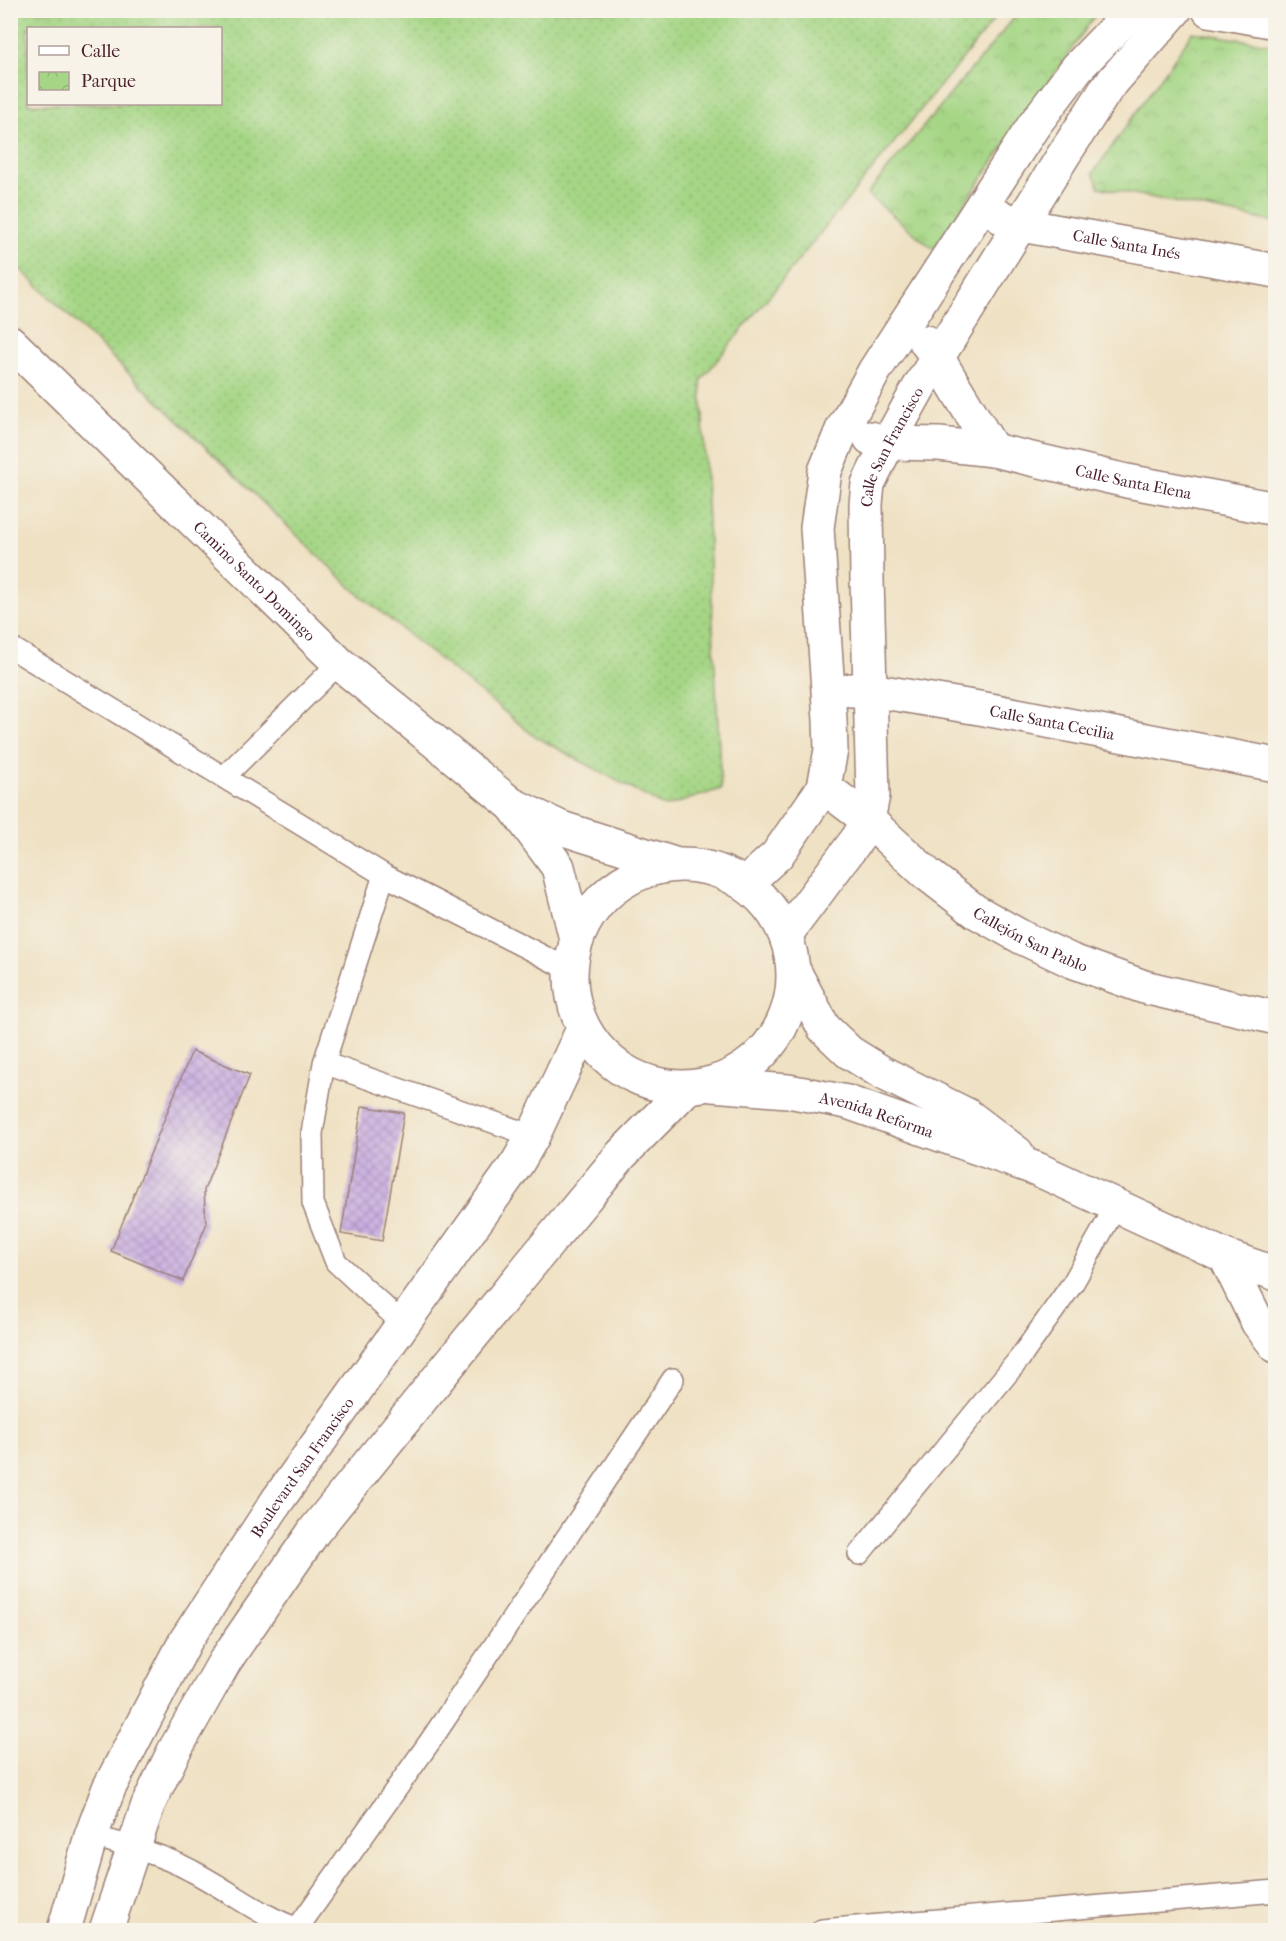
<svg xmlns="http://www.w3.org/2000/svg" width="1286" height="1941" viewBox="0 0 1286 1941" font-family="'IM FELL French Canon',serif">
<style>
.grass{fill:url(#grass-dots);stroke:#787a58;stroke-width:1.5;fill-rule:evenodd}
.park{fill:url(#park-crowns);stroke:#787a58;stroke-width:1.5}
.building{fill:url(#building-cross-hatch)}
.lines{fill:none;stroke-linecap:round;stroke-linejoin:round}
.service-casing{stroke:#9c8077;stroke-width:24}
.minor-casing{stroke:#9c8077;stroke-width:36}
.tertiary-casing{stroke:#9c8077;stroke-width:36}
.service{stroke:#fff;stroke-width:21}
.minor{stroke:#fff;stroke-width:33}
.tertiary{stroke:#fff;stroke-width:33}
.labels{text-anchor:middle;stroke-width:5;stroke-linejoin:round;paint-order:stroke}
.street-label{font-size:16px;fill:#4a1f2b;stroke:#f7f3e8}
</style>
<defs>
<pattern id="grass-dots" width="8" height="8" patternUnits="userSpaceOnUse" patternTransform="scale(1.5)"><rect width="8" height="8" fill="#a5d685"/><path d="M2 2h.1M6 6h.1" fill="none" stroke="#90b773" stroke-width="1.8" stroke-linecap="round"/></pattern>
<pattern id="park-crowns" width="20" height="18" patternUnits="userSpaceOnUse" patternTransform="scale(1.5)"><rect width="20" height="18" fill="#a5d685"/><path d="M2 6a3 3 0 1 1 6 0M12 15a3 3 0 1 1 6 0" fill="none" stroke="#90b773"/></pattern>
<pattern id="building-cross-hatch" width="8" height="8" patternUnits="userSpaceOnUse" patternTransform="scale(1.5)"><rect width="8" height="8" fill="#c5a8e0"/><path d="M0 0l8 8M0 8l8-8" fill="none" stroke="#a288b6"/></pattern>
</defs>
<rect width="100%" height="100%" fill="#f7f3e8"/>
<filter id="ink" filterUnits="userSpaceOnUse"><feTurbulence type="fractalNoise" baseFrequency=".0167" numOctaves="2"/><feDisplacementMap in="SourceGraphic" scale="12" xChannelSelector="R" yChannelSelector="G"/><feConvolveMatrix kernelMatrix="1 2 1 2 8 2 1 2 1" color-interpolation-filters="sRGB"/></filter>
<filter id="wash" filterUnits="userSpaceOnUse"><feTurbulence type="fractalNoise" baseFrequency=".008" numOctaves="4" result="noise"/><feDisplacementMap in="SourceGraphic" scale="24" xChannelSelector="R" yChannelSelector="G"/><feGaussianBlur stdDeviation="1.35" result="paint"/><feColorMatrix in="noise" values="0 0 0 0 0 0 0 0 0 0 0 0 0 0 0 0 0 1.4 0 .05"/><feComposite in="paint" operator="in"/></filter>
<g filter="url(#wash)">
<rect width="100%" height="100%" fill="#efe1c3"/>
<path class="grass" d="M10,11h991l-300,369 20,409 -56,18 -132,-72 -177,-143 -345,-332zM28,28h192v76h-192z"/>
<path class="park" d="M1020,11h78l-165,238 -66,-55z
M1193,32l82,13v177l-176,-35 -6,-14z"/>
<g id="blocks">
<path class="building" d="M192,1051l58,24 -46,115 2,35 -23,56 -72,-30z
M362,1106l42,7 -22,128 -41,-7z"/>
</g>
</g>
<g filter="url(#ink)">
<use href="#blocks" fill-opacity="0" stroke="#9c8077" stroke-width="1.5"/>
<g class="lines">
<g class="service-casing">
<path id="service" d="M10,647l374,228 186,95
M224,777l115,-114
M384,875l-60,188 -12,70 1,70 23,59 68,63
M324,1063l209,73
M859,1554l161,-196 53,-75 43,-77
M91,1836c34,9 70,18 101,35 37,19 70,47 110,59
M297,1929l134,-189 242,-361
M822,1930l454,-39"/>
</g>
<g class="minor-casing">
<g id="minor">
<path d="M1209,10l67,12"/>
<path id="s1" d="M1001,217l20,8 255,46"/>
<path id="s2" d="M10,342l329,321 172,141 50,24 113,36"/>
<path d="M926,342l11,15 56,93"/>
<path id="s3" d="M870,438l18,5 51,1 54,6 134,31 149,28"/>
<path id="s4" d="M851,690h20l114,19 291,56"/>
<path id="s5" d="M824,787l44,33 59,54 48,37 48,27 49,23 72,26 132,31"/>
<path d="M514,807l44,60 18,72"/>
<path d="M745,884l32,-29 47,-68 7,-37 -1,-30 -13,-192 8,-57 17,-41 33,-60 159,-245 43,-57 56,-58"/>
<path id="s6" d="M786,934l72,-96 10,-18 5,-25 -6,-215 -1,-76 2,-20 20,-41 33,-59 142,-228 44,-68 68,-78"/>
</g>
</g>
<g class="tertiary-casing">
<g id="tertiary">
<circle cx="682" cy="976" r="111"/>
<path d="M794,971l30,57 25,24 32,20 86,43 50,38"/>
<path id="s7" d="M712,1085l76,6 59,11 190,67 188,87 51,18"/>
<path d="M1225,1256l33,67 18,23"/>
<path id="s8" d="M64,1930l27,-94 18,-48 77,-148 91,-139 241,-339 15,-26 50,-107"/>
<path d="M106,1930l42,-125 26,-54 51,-90 41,-60 49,-71 214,-264 92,-111 66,-67"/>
</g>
</g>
<use href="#service" class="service"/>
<use href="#minor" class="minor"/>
<use href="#tertiary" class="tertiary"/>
</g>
</g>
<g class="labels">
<g class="street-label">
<text dy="6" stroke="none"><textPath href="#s1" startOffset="129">Calle Santa Inés</textPath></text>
<text dy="6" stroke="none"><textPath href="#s6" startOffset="520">Calle San Francisco</textPath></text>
<text dy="6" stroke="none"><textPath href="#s3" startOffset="268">Calle Santa Elena</textPath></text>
<text dy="6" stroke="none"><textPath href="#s2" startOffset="342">Camino Santo Domingo</textPath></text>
<text dy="6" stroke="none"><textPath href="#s4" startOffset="204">Calle Santa Cecilia</textPath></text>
<text dy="6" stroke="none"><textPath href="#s5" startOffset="258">Callejón San Pablo</textPath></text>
<text dy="6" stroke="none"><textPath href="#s7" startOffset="168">Avenida Reforma</textPath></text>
<text dy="6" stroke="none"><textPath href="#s8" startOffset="524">Boulevard San Francisco</textPath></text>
</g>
</g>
<rect width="1286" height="1941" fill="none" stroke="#f7f3e8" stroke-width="36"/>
<rect x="27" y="27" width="195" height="78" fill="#f7f3e8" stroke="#b29e9c" stroke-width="1.5"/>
<rect x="39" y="46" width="30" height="9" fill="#ffffff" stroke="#b29e9c" stroke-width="1.5"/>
<text x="81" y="57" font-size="18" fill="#4a1f2b">Calle</text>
<rect x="39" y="72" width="30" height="18" fill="url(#park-crowns)" stroke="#b29e9c" stroke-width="1.5"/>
<text x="81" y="87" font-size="18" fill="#4a1f2b">Parque</text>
</svg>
